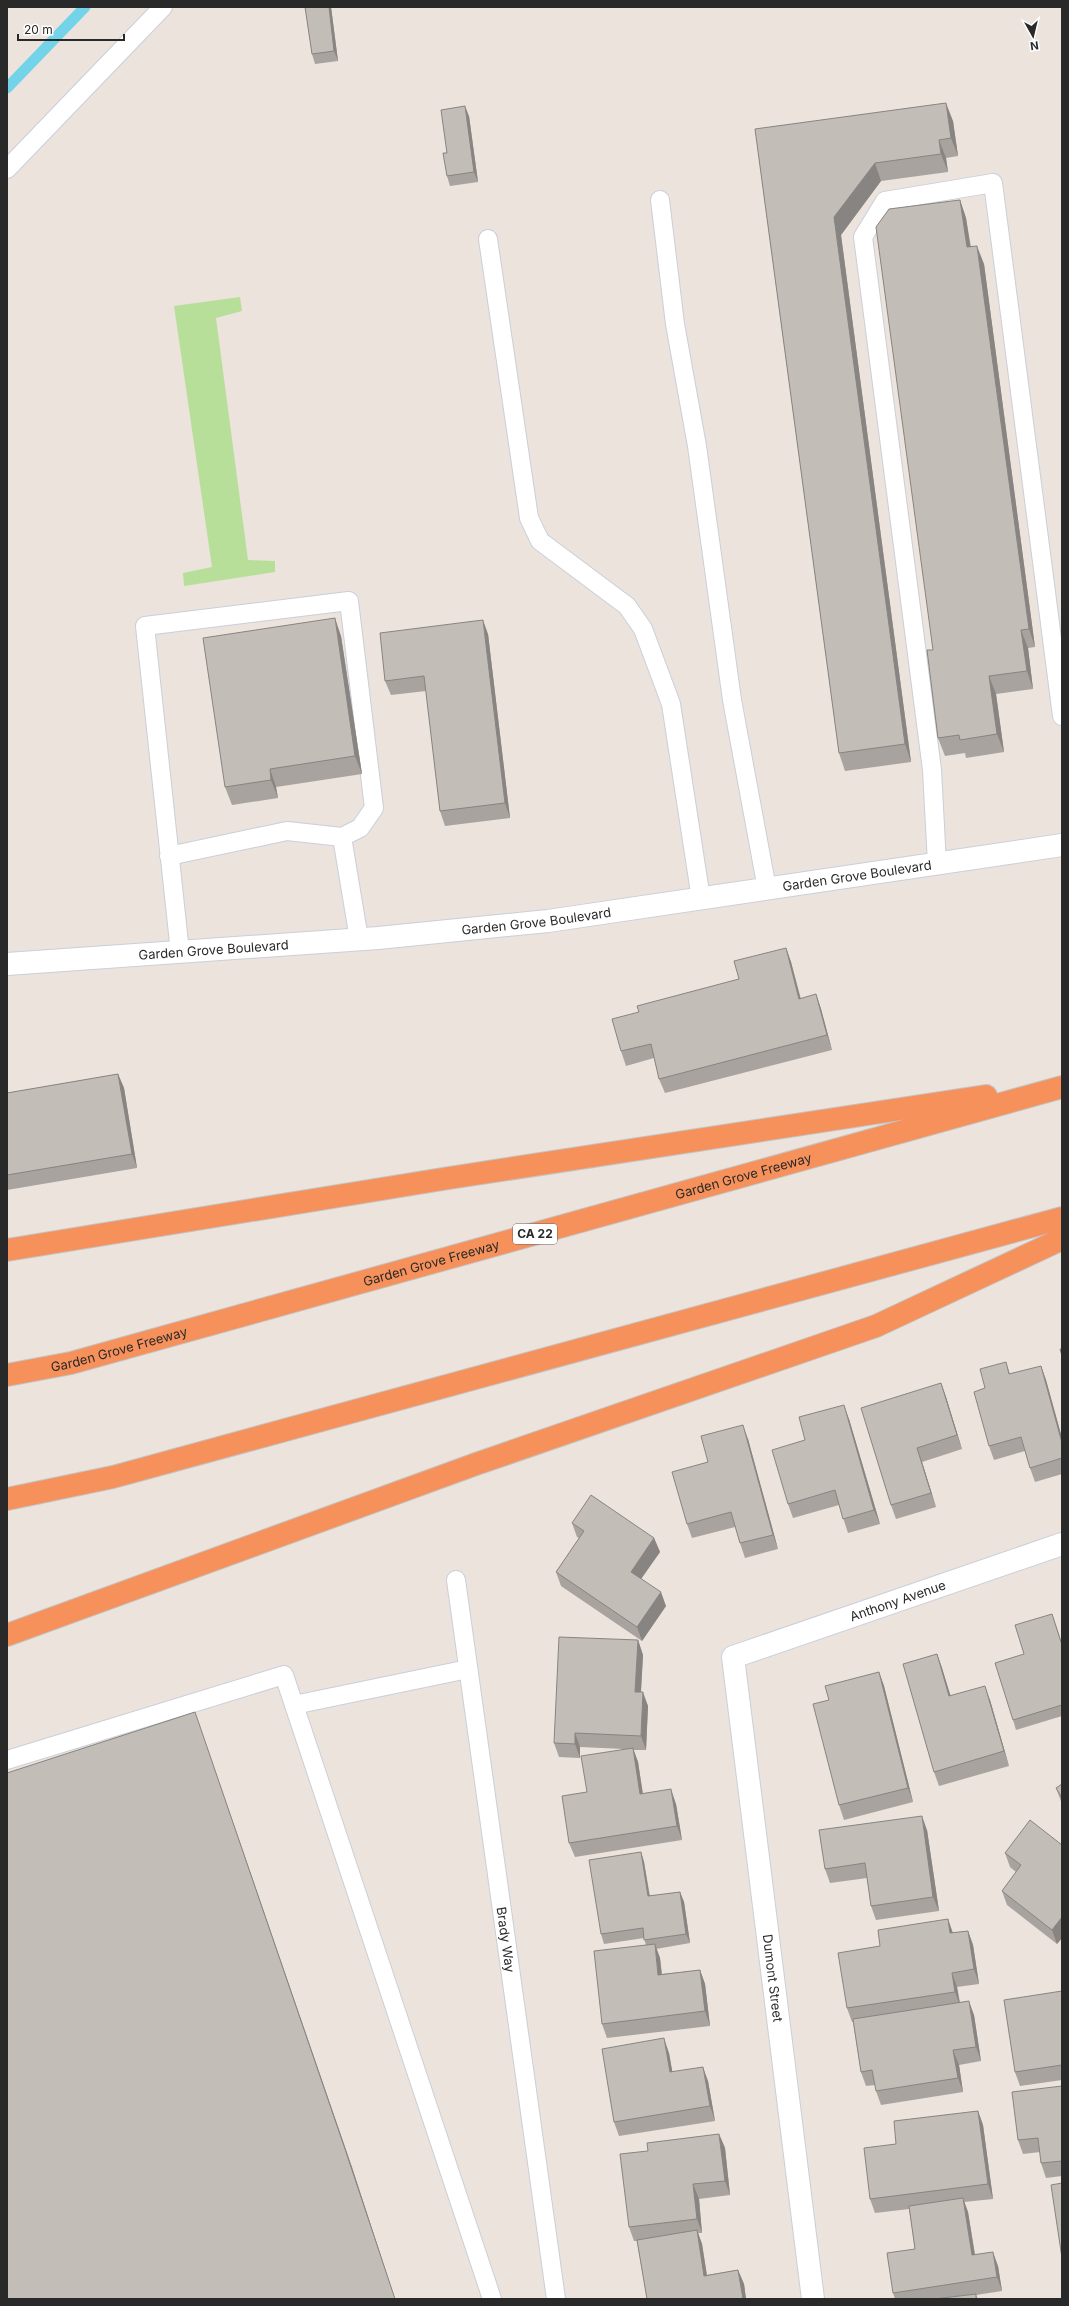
<svg xmlns="http://www.w3.org/2000/svg" width="1069" height="2306" viewBox="0 0 1069 2306" font-family="Inter,sans-serif">
<style>
.green{fill:#b8df9a}
.lines{fill:none;stroke-linecap:round;stroke-linejoin:round}
.stream{stroke:#73d3e8;stroke-width:11}
.service-casing{stroke:#cacfda;stroke-width:20}
.minor-casing{stroke:#cacfda;stroke-width:24}
.secondary-casing{stroke:#cacfda;stroke-width:24}
.motorway-casing{stroke:#c3c3c3;stroke-width:24}
.service{stroke:#fff;stroke-width:18}
.minor{stroke:#fff;stroke-width:22}
.secondary{stroke:#fff;stroke-width:22}
.motorway{stroke:#f6915b;stroke-width:22}
.wall{fill:#a8a39e}
.shaded-wall{fill:#888481}
.building{fill:#c3bdb8;stroke:#888481}
.labels{text-anchor:middle;stroke-width:3;stroke-linejoin:round;paint-order:stroke}
.shield{fill:#fff;stroke:#696969;stroke-width:1}
.shield-label{font-size:12px;font-weight:bold;fill:#292929}
.street-label{font-size:13px;fill:#292929;stroke:#fff}
</style>
<rect width="100%" height="100%" fill="#ebe3dc"/>
<path class="green" d="M240,297l2,14 -26,7 32,242 27,1v11l-91,14 -1,-13 29,-6 -38,-261z"/>
<g class="lines">
<path class="stream" d="M7,88l78,-81"/>
<g class="service-casing">
<g id="service">
<path d="M7,169l156,-162"/>
<path d="M660,200l15,124 22,122 35,254 35,189"/>
<path d="M488,239l41,279 11,23 87,65 16,23 28,75 30,195"/>
<path d="M342,837l17,102"/>
<path d="M169,856l118,-25 55,6 18,-9 14,-20 -25,-207 -204,25 35,326"/>
<path d="M937,864l-5,-94 -69,-533 22,-36 108,-18 69,533"/>
<path id="s1" d="M456,1580l100,719"/>
<path d="M294,1705l174,-36"/>
<path d="M7,1760l277,-85 208,624"/>
</g>
</g>
<g class="minor-casing">
<g id="minor">
<path id="s2" d="M813,2299l-80,-642 329,-113"/>
</g>
</g>
<g class="secondary-casing">
<g id="secondary">
<path id="s3" d="M7,964l371,-26 170,-17 514,-76"/>
</g>
</g>
<g class="motorway-casing">
<g id="motorway">
<path d="M7,1250l442,-72 537,-82"/>
<path id="s4" d="M7,1375l64,-12 991,-276"/>
<path d="M7,1499l106,-22 949,-259"/>
<path d="M7,1635l469,-171 400,-138 186,-87"/>
</g>
</g>
<use href="#service" class="service"/>
<use href="#minor" class="minor"/>
<use href="#secondary" class="secondary"/>
<use href="#motorway" class="motorway"/>
</g>
<path class="wall" d="M305,7h26l7,54 -23,3 -3,-10z
M469,116l9,66 -28,4 -3,-10v-23z
M953,121l5,35 -12,2 2,14 -67,9 -40,54 70,527 -66,9 -6,-18 -84,-624z
M960,200l6,18 5,29 13,17 51,383 -7,1 5,41 -37,5 8,58 -38,6 -1,-5 -20,3 -7,-18 -5,-88z
M488,634l22,184 -65,8 -5,-15 -14,-120 -35,4 -6,-14z
M341,636l21,138 -86,13 2,11 -46,7 -7,-18z
M786,948l5,14 10,37 15,-5 5,15 11,41 -167,43 -6,-14 -5,-21 -28,8 -5,-15 18,-39 100,-33z
M118,1074l6,14 13,80 -130,22v-97z
M1006,1362l4,12 31,-8 5,14 16,58v36l-27,8 -5,-14 -5,-17 -31,9 -5,-14 -4,-58z
M941,1383l5,14 16,52 -40,13 14,45 -40,12 -5,-14z
M849,1419l31,105 -32,9 -9,-28 -46,13 -5,-14 17,-64z
M748,1439l30,110 -33,9 -5,-15 -5,-16 -43,11 -5,-14 21,-62z
M572,1523l82,15 6,14 -19,27 25,27 -24,35 -81,-55 -5,-14 23,-34 -2,-1z
M1052,1614l10,29v73l-46,14 -3,-10 11,-66z
M638,1640l5,15 -2,37 7,14 -2,44h-13l5,12 5,32 33,10 6,36 -107,17 -6,-14 18,-51 37,-43 -44,-2v11l-21,-1 -5,-14z
M937,1654l5,14 8,28 40,4 19,66 -70,20 -5,-14z
M879,1672l5,14 29,116 -69,18 -5,-15 -10,-105z
M1062,1784v20l-6,-16z
M927,1830l12,81 -63,9 -5,-14 -4,-28 -37,5 -5,-14z
M1062,1845v93l-5,6 -50,-39 -5,-14 14,-19 -6,-5 -5,-14z
M641,1852l3,10 6,34 30,-4 4,10 6,41 -34,6 4,9 2,16 38,-4 5,14 5,42 -103,12 -5,-14 44,-79 -2,-7 -40,6 -3,-10z
M948,1919l5,14 15,-2 5,14 6,39 -22,3 3,15 14,13 7,46 -22,4 4,27 -82,13 -5,-14 -1,-6 -9,1 -5,-14 -8,-50h-1l-5,-14 33,-62z
M1062,1991v89l-42,6 -5,-14z
M669,2053l3,19 36,9 7,40 -96,15 -5,-14z
M1062,2086v90l-16,2 -5,-15 -1,-11 -17,2 -5,-14z
M978,2111l5,14 10,74 -29,3 4,10 7,42 23,12 4,25 -26,4 2,4h-83l-2,-6 22,-44 -6,-40 -34,4 -5,-14 26,-55z
M719,2134l6,14 5,47 -31,4 3,34h-4l4,11 5,31 31,-5 6,14 2,15h-99l-10,-58h-3l-5,-14 19,-76z"/>
<path class="shaded-wall" d="M329,7h2l7,54 -4,-10z
M946,103l7,18 5,35 -7,-18z
M465,106l4,10 9,66 -4,-10z
M939,140l7,18 2,14 -7,-18z
M875,163l6,18 -40,54 70,527 -6,-18 -71,-527z
M960,200l6,18 7,47 -6,-18z
M977,246l7,18 51,383 -6,-18z
M335,618l6,18 21,138 -7,-18z
M483,620l5,14 22,184 -5,-15z
M1021,630l7,18 5,41 -6,-18z
M989,676l7,18 8,58 -7,-18z
M270,769l6,18 2,11 -7,-18z
M786,948l5,14 13,51 -5,-14z
M816,994l5,15 11,41 -5,-15z
M118,1074l6,14 13,80 -5,-14z
M1041,1366l5,14 16,58v5z
M941,1383l5,14 16,52 -5,-14z
M844,1405l5,14 31,105 -6,-14z
M743,1425l5,14 30,110 -5,-14z
M917,1448l5,14 14,45 -5,-14z
M654,1538l6,14 -24,34 -5,-14z
M661,1592l5,14 -24,35 -5,-14z
M638,1640l5,15 -3,51 -5,-14z
M937,1654l5,14 13,42 -6,-14z
M879,1672l5,14 29,116 -5,-14z
M985,1686l5,14 19,66 -5,-15z
M643,1692l5,14 -2,44 -5,-14z
M195,1712l157,455 43,132z
M575,1733l5,14v11l-5,-14z
M633,1748l5,14 7,47 -5,-15z
M671,1789l5,15 6,36 -5,-14z
M922,1816l5,14 12,81 -6,-14z
M641,1852l3,10 7,44 -3,-10z
M680,1892l4,10 6,41 -4,-9z
M1062,1917v21l-5,6 -5,-14z
M948,1919l5,15 -3,-1z
M968,1931l5,14 6,39 -5,-15z
M655,1944l5,14 3,31 -5,-14z
M700,1970l5,14 5,42 -5,-15z
M952,1973l5,14 3,19 -5,-14z
M969,2001l5,14 7,46 -5,-14z
M664,2038l5,15 6,33 -5,-14z
M953,2050l6,15 4,27 -5,-14z
M703,2067l5,14 7,40 -5,-15z
M978,2111l5,14 10,74 -5,-15z
M719,2134l6,14 5,47 -5,-14z
M693,2184l6,15 3,34 -5,-14z
M963,2198l5,14 9,57 -5,-14z
M697,2230l5,14 7,46 -5,-14z
M993,2252l5,14 4,25 -5,-14z
M738,2270l6,14 2,15h-3z"/>
<path class="building" d="M305,7h24l5,44 -22,3z
M946,103l5,35 -12,2 2,14 -66,9 -41,54 71,527 -66,9 -84,-624z
M465,106l9,66 -27,4 -4,-23h4l-6,-43z
M960,200l7,47 10,-1 52,383 -8,1 6,41 -38,5 8,58 -37,6 -1,-5 -21,3 -11,-88h6l-57,-423 13,-18z
M335,618l20,138 -85,13 1,11 -46,7 -22,-149z
M483,620l22,183 -65,8 -16,-135 -39,5 -5,-48z
M786,948l13,51 17,-5 11,41 -168,44 -8,-35 -30,7 -9,-32 27,-7 -2,-6 102,-27 -5,-18z
M118,1074l14,80 -125,21v-82z
M1060,1349h2v7z
M1006,1362l3,12 32,-8 21,77v15l-32,10 -9,-31 -32,9 -15,-54 11,-4 -5,-19z
M941,1383l16,52 -40,13 14,45 -40,12 -30,-97z
M844,1405l30,105 -31,9 -8,-29 -47,14 -16,-54 33,-10 -6,-23z
M743,1425l30,110 -33,8 -9,-31 -44,12 -15,-52 36,-10 -7,-26z
M591,1495l63,43 -23,34 30,20 -24,35 -81,-55 28,-41 -12,-8z
M1052,1614l10,31v60l-49,15 -18,-57 29,-9 -9,-29z
M559,1637l79,3 -3,52h8l-2,44 -66,-3v11l-21,-1z
M937,1654l12,42 36,-10 19,65 -70,21 -31,-108z
M879,1672l29,116 -69,17 -26,-101 16,-4 -4,-14z
M195,1712l150,437 50,150h-388v-526z
M633,1748l7,46 31,-5 6,37 -108,17 -7,-47 25,-4 -6,-36z
M1062,1784v14l-6,-10z
M922,1816l11,81 -62,9 -6,-43 -40,6 -6,-39z
M1030,1820l32,25v72l-10,13 -50,-39 19,-26 -16,-12z
M641,1852l7,44 32,-4 6,42 -42,6 -1,-12 -42,6 -12,-74z
M948,1919l2,14 18,-2 6,38 -22,4 3,19 -108,16 -9,-55 42,-7 -2,-16z
M655,1944l3,31 42,-5 5,41 -103,13 -8,-73z
M1062,1991v74l-47,7 -11,-72z
M969,2001l7,46 -23,3 5,28 -82,13 -4,-21 -11,2 -8,-53z
M664,2038l6,34 33,-5 7,39 -96,16 -12,-73z
M1062,2086v75l-21,2 -3,-25 -20,2 -6,-48z
M978,2111l10,73 -118,15 -6,-51 32,-4 -2,-23z
M719,2134l6,47 -32,3 4,35 -68,8 -9,-73 28,-3 -1,-8z
M1062,2183v75l-11,-73z
M963,2198l9,57 21,-3 4,25 -104,16 -6,-40 28,-4 -6,-43z
M697,2230l7,46 34,-6 5,29h-96l-10,-59z
M976,2294v5h-42z"/>
<g class="labels">
<rect class="shield" x="513" y="1224" width="44" height="20" rx="3"/>
<g class="shield-label">
<text x="535" y="1238">CA 22</text>
</g>
<g class="street-label">
<text dy="5" stroke="none"><textPath href="#s3" startOffset="855">Garden Grove Boulevard</textPath></text>
<text dy="5" stroke="none"><textPath href="#s3" startOffset="531">Garden Grove Boulevard</textPath></text>
<text dy="5" stroke="none"><textPath href="#s3" startOffset="207">Garden Grove Boulevard</textPath></text>
<text dy="5" stroke="none"><textPath href="#s4" startOffset="763">Garden Grove Freeway</textPath></text>
<text dy="5" stroke="none"><textPath href="#s4" startOffset="439">Garden Grove Freeway</textPath></text>
<text dy="5" stroke="none"><textPath href="#s4" startOffset="115">Garden Grove Freeway</textPath></text>
<text dy="5" stroke="none"><textPath href="#s2" startOffset="821">Anthony Avenue</textPath></text>
<text dy="5" stroke="none"><textPath href="#s1" startOffset="363">Brady Way</textPath></text>
<text transform="translate(773 1978) rotate(83)" y="5">Dumont Street</text>
</g>
</g>
<rect width="1069" height="2306" fill="none" stroke="#292929" stroke-width="16"/>
<g transform="translate(1033 36) rotate(172)" stroke="#ffffff" stroke-width="3" paint-order="stroke">
<path d="M0-3L7 15L0 10L-7 15Z" fill="#292929"/>
<text y="-6" font-size="11" font-weight="bold" text-anchor="middle" fill="#292929">N</text>
</g>
<path d="M18 34v6h106v-6" fill="none" stroke="#292929" stroke-width="2"/>
<text x="24" y="34" font-size="12" fill="#292929" stroke="#ffffff" stroke-width="3" paint-order="stroke">20 m</text>
</svg>
